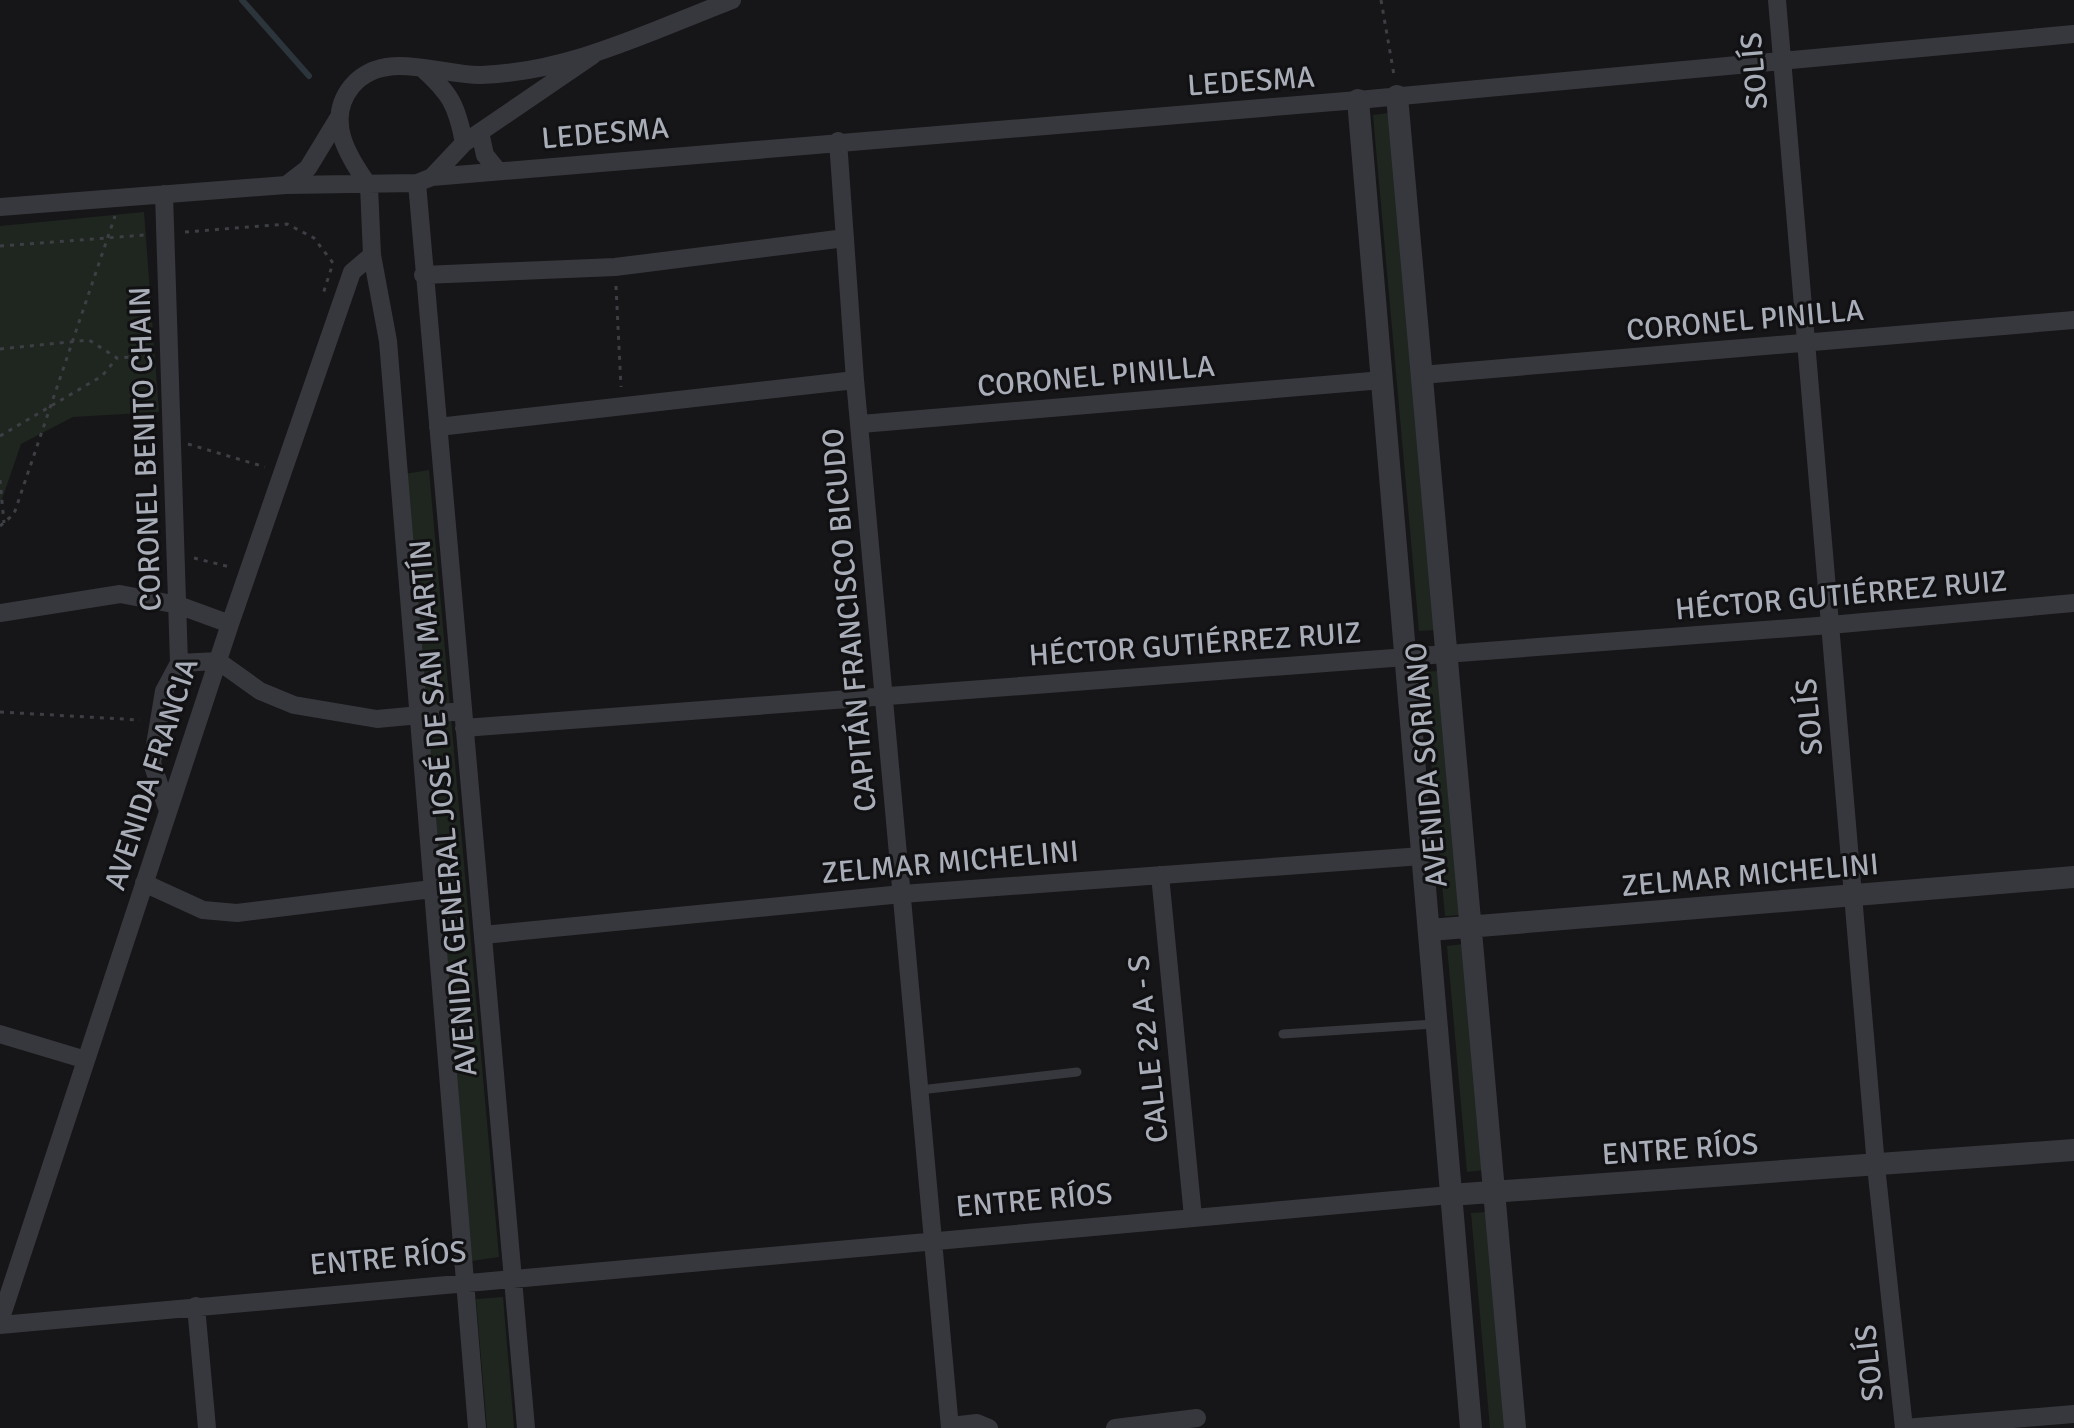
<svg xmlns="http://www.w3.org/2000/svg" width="2074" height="1428" viewBox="0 0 2074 1428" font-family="Signika,sans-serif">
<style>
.green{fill:#1e261f}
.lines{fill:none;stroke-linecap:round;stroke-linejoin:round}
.stream{stroke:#2c353c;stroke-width:6}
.path{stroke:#3d3f44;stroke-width:3;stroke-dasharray:4 6;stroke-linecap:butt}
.service{stroke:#37383d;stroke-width:9}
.minor{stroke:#37383d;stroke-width:18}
.tertiary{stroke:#37383d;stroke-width:22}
.labels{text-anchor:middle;stroke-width:6;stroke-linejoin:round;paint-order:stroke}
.street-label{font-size:30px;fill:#a8adb8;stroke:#111113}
</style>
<rect width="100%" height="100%" fill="#161618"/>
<path class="green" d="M1389,113l46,517 -16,1 -46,-516z
M144,212l15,200 -86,5 -52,27 -21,61v-279z
M429,470l70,787 -27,4 -68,-787z
M1438,671l22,244 -15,1 -22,-244z
M1463,944l21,226 -17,2 -20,-226z
M1487,1212l20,216h-17l-19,-215z
M503,1297l11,131h-27l-11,-129z"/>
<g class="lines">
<path class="stream" d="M242,0l67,76"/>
<path class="path" d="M1381,0l13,75
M185,232l102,-8 27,14 19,25 -10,31
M0,246l145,-11
M616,286l5,101
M0,349l89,-9 28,18 34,-2
M0,436l102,-60 15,-18
M188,444l77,23
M0,480l4,43
M0,526l14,-12 101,-298
M194,558l36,9
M0,712l140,8"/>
<path class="service" d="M1283,1034l151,-10
M920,1090l157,-18"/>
<path class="minor" d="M1777,0l99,1166 28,262
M422,68c28,25 35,37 42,75
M480,132l5,23 13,16
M838,141l17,239 95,1048
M432,177l926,-77 716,-66
M417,183l109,1245
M286,185l22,-17 31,-51
M369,186l3,69 16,86 89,1087
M369,186c-20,-28 -45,-66 -17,-100 32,-38 89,-10 129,-11 89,-3 170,-44 251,-75
M164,194l15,469 39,-2 42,30 34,14 83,14 86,-8
M0,207l286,-22 131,-2 15,-6 32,-34 129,-88
M423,275l192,-8 230,-29
M1421,375l653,-55
M861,424l522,-44
M438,427l417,-47
M0,613l120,-19 58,11 52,19
M464,728l1366,-103 244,-22
M168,811l-16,-48 12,-72 15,-28
M1160,875l33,342
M144,883l59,27 34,3 195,-24
M483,935l419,-41 520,-38
M0,1034l86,26
M196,1306l11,122
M0,1321l230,-697 122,-352 20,-17
M0,1325l1450,-130
M950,1426l27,-3 12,5
M1115,1428l82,-10
M1904,1428l170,-14"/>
<path class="tertiary" d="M1397,96l118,1332
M1358,100l113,1328
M1430,930l644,-53
M1450,1195l624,-45"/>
</g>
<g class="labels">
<g class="street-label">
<text transform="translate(1754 71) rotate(-95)" y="10">SOLÍS</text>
<text transform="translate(1251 81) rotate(-4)" y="10">LEDESMA</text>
<text transform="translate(605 133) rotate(-5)" y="10">LEDESMA</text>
<text transform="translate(1745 320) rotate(-5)" y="10">CORONEL PINILLA</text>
<text transform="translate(1096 376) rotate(-5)" y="10">CORONEL PINILLA</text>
<text transform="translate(145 449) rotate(-92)" y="10">CORONEL BENITO CHAIN</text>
<text transform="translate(1841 595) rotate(-5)" y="10">HÉCTOR GUTIÉRREZ RUIZ</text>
<text transform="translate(849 620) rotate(-95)" y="10">CAPITÁN FRANCISCO BICUDO</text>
<text transform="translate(1195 644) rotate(-4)" y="10">HÉCTOR GUTIÉRREZ RUIZ</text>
<text transform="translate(1809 717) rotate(-95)" y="10">SOLÍS</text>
<text transform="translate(1426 765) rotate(-95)" y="10">AVENIDA SORIANO</text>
<text transform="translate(151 774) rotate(-72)" y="10">AVENIDA FRANCIA</text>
<text transform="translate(443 808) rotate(-95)" y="10">AVENIDA GENERAL JOSÉ DE SAN MARTÍN</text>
<text transform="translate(950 862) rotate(-5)" y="10">ZELMAR MICHELINI</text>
<text transform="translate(1750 875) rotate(-5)" y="10">ZELMAR MICHELINI</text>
<text transform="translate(1148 1049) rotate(-96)" y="10">CALLE 22 A - S</text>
<text transform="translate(1680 1149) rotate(-4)" y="10">ENTRE RÍOS</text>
<text transform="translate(1034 1200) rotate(-5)" y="10">ENTRE RÍOS</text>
<text transform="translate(388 1258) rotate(-5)" y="10">ENTRE RÍOS</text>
<text transform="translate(1869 1363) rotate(-96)" y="10">SOLÍS</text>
</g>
</g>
</svg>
